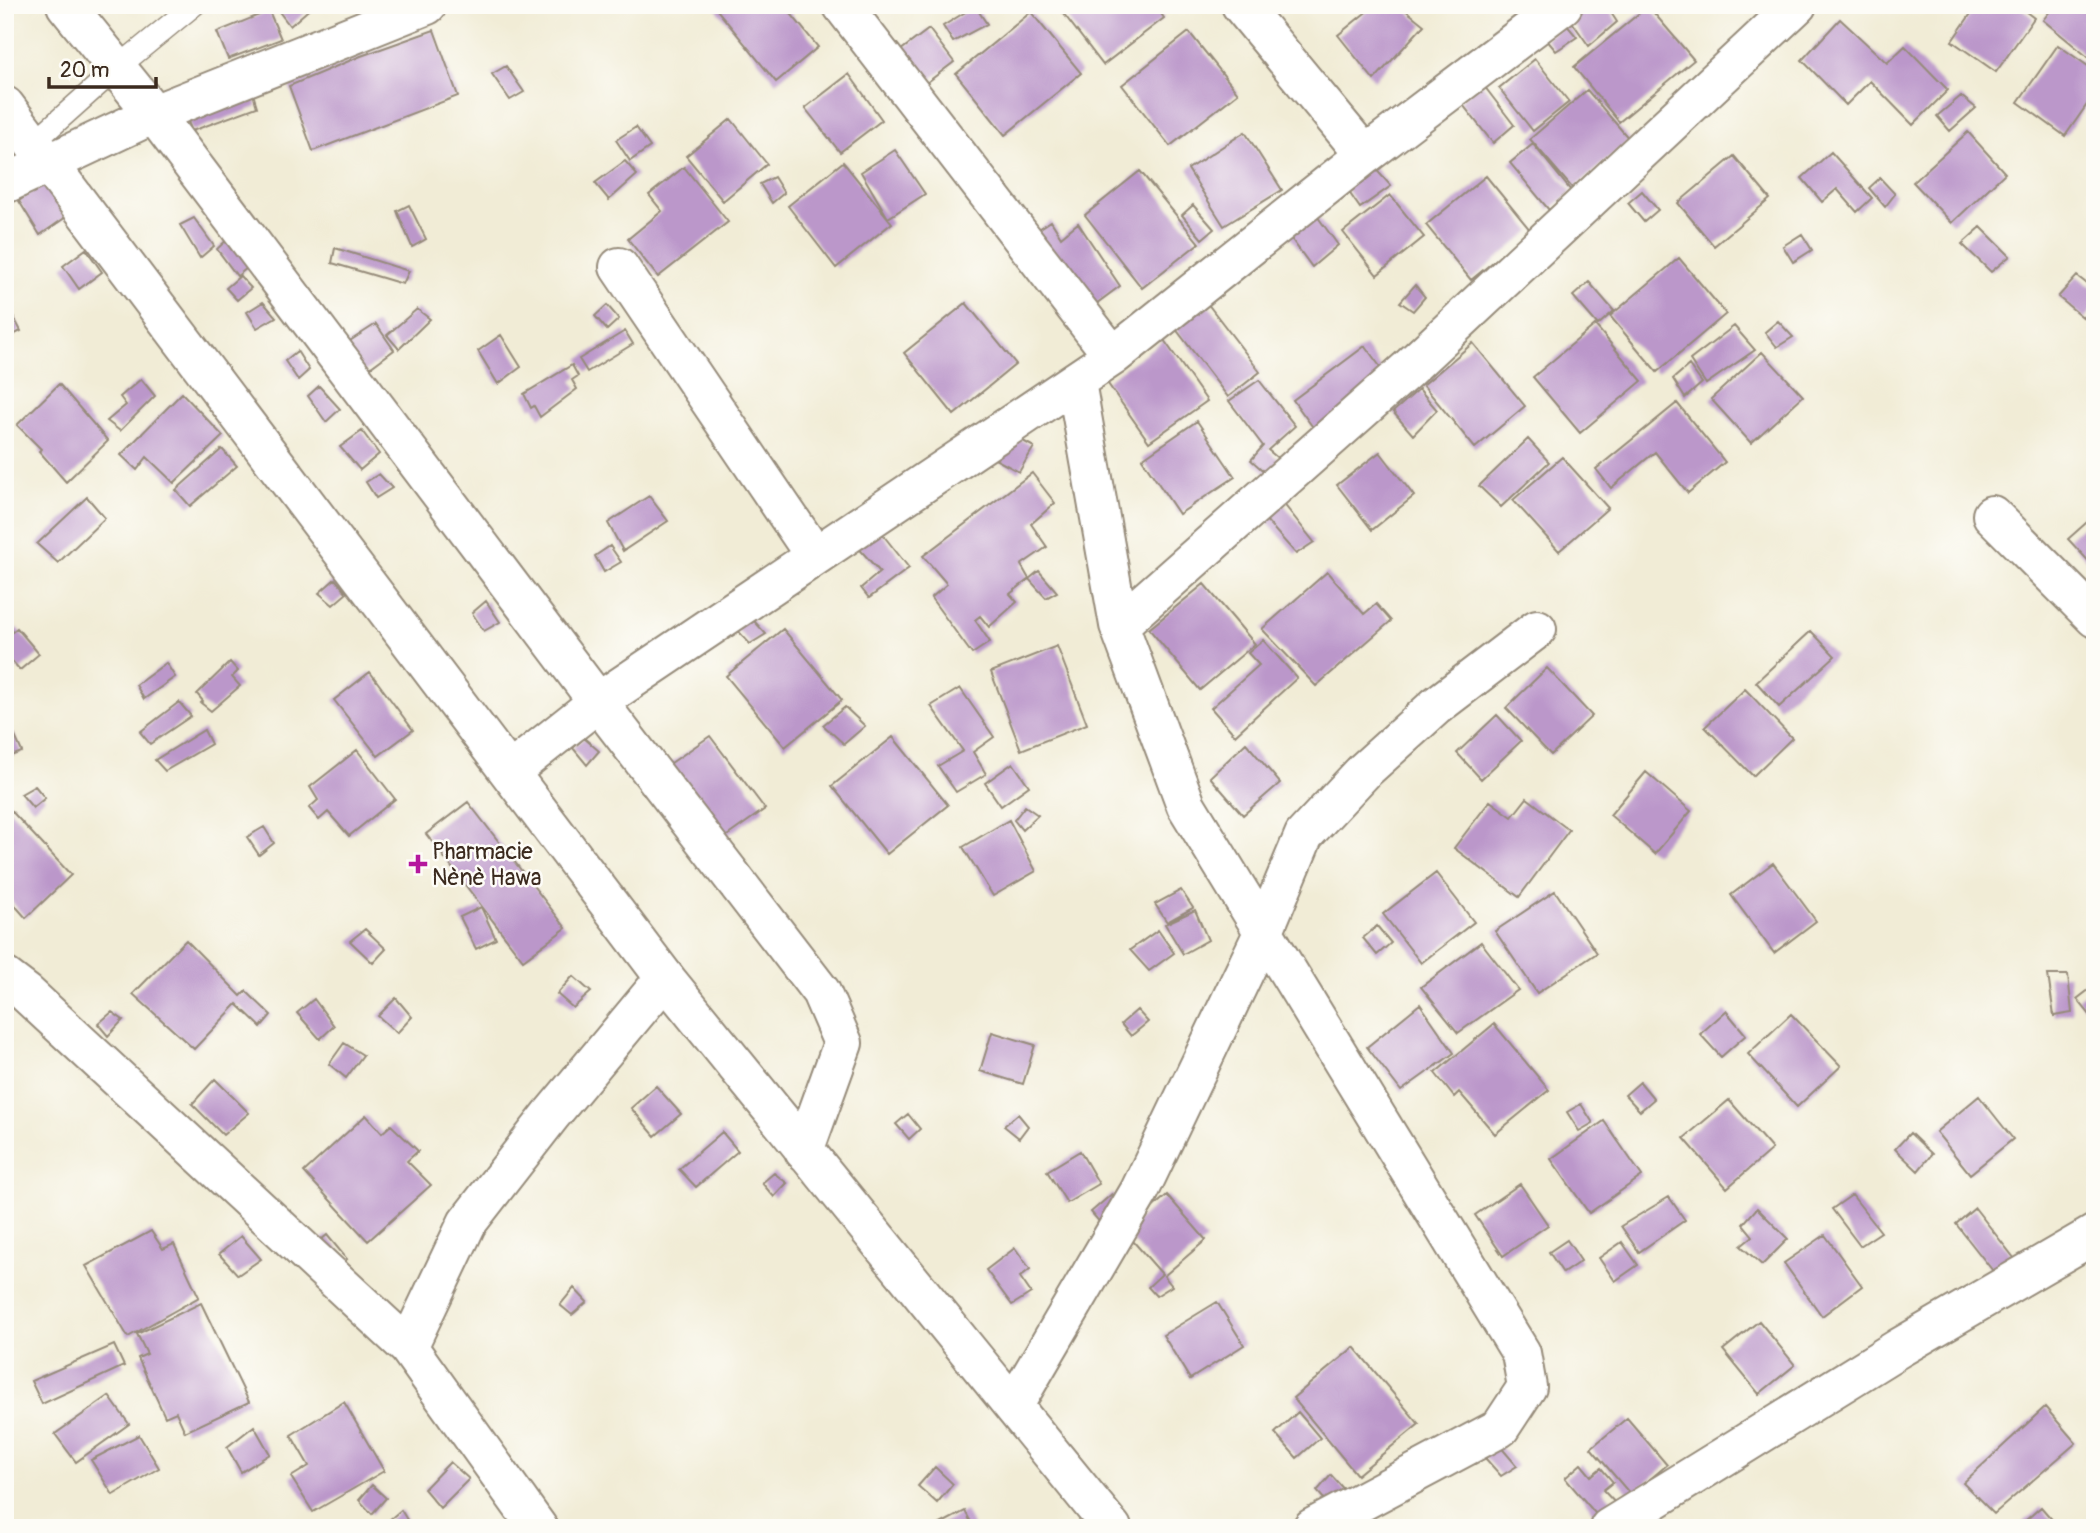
<svg xmlns="http://www.w3.org/2000/svg" width="2100" height="1533" viewBox="0 0 2100 1533" font-family="Pangolin,sans-serif">
<style>
.building{fill:#bb97ca}
.lines{fill:none;stroke-linecap:round;stroke-linejoin:round}
.lane-casing{stroke:#968b7a;stroke-width:24}
.street-casing{stroke:#968b7a;stroke-width:42}
.highway-casing{stroke:#968b7a;stroke-width:42}
.lane{stroke:#fff;stroke-width:21}
.street{stroke:#fff;stroke-width:38}
.highway{stroke:#fff;stroke-width:38}
.poi-dot{fill:#b5179e;stroke:#fdfcf7;stroke-width:2.5}
.labels{text-anchor:middle;stroke-width:5;stroke-linejoin:round;paint-order:stroke}
.poi-label{font-size:23px;fill:#3b2a1e;stroke:#fdfcf7;text-anchor:start}
</style>
<rect width="100%" height="100%" fill="#fdfcf7"/>
<filter id="ink" filterUnits="userSpaceOnUse"><feTurbulence type="fractalNoise" baseFrequency=".0143" numOctaves="2"/><feDisplacementMap in="SourceGraphic" scale="14" xChannelSelector="R" yChannelSelector="G"/><feConvolveMatrix kernelMatrix="1 2 1 2 8 2 1 2 1" color-interpolation-filters="sRGB"/></filter>
<filter id="wash" filterUnits="userSpaceOnUse"><feTurbulence type="fractalNoise" baseFrequency=".00686" numOctaves="4" result="noise"/><feDisplacementMap in="SourceGraphic" scale="28" xChannelSelector="R" yChannelSelector="G"/><feGaussianBlur stdDeviation="1.57" result="paint"/><feColorMatrix in="noise" values="0 0 0 0 0 0 0 0 0 0 0 0 0 0 0 0 0 1.4 0 .05"/><feComposite in="paint" operator="in"/></filter>
<g filter="url(#wash)">
<rect width="100%" height="100%" fill="#f1ecd6"/>
<g id="blocks">
<path class="building" d="M274,5h40l-24,21z
M713,5h71l34,42 -42,35z
M1057,5h98l9,13 -61,47z
M1375,5h24l25,20 -50,55 -36,-45z
M1588,5h18l11,17 -28,24 -19,-27z
M1977,5h40l17,13 -38,54 -44,-31z
M2055,5h40v58l-52,-43z
M975,6l12,18 -34,18 -10,-16z
M1648,6l46,54 -75,62 -45,-55z
M269,11l12,28 -53,20 -11,-27z
M1031,12l50,61 -76,62 -49,-61z
M1840,19l47,44 18,-17 43,44 -35,35 -43,-44 -24,24 -44,-45z
M1565,23l12,14 -21,14 -10,-12z
M929,29l25,33 -37,28 -25,-33z
M434,30l24,66 -145,55 -24,-65 72,-30z
M1189,32l49,61 -68,53 -48,-61z
M2058,45l37,26v22l-30,43 -47,-34z
M1535,59l34,43 -36,29 -34,-43z
M506,66l18,26 -14,8 -18,-26z
M849,74l33,46 -42,32 -35,-44z
M1481,82l33,43 -21,18 -33,-42z
M250,84l7,23 -65,24 -8,-18z
M1587,90l43,50 -57,49 -43,-50z
M1961,96l15,12 -26,23 -13,-15z
M731,119l36,45 -44,37 -37,-45z
M636,127l14,20 -20,14 -14,-21z
M1245,132l37,58 -58,36 -36,-57z
M1968,132l37,41 -53,50 -39,-41z
M1533,144l39,48 -23,18 -39,-47z
M895,150l30,44 -37,24 -27,-46z
M1831,152l41,46 -15,14 -20,-23 -15,13 -20,-24z
M1734,156l36,43 -56,47 -36,-43z
M625,161l12,14 -28,25 -14,-17z
M843,162l49,61 -56,45 -48,-62z
M1372,165l19,21 -31,22 -16,-23z
M684,167l44,55 -70,55 -30,-38 34,-28 -13,-16z
M1140,171l59,72 -57,45 -57,-73z
M1486,176l45,55 -60,49 -45,-55z
M774,177l10,16 -12,10 -12,-19z
M1880,178l15,16 -10,13 -16,-19z
M44,183l22,34 -26,18 -21,-34z
M1642,191l16,19 -14,12 -16,-19z
M1390,195l34,42 -47,38 -34,-43z
M409,205l17,34 -14,8 -15,-36z
M1193,205l21,24 -12,10 -20,-24z
M1312,209l26,36 -26,22 -28,-38z
M194,218l20,28 -14,12 -20,-33z
M1051,221l10,16 17,-14 42,63 -35,26 -55,-77z
M1981,227l29,29 -19,16 -29,-28z
M1802,234l10,16 -19,12 -10,-16z
M231,236l21,28 -15,12 -20,-27z
M335,248l74,23 -6,13 -71,-21z
M86,249l16,23 -23,17 -16,-23z
M1679,258l47,56 -69,58 -47,-56z
M240,276l11,12 -14,12 -11,-12z
M2077,276l18,14v15l-10,14 -27,-22z
M1589,282l25,29 -16,14 -25,-29z
M1415,285l10,12 -12,14 -13,-9z
M1204,299l56,73 -32,25 -56,-73z
M263,302l13,15 -19,11 -10,-16z
M966,303l50,61 -62,51 -50,-62z
M607,305l12,14 -12,11 -12,-14z
M9,308l12,23 -16,8v-28z
M417,309l13,10 -31,30 -12,-14z
M1778,321l15,16 -16,10 -12,-15z
M376,324l18,26 -35,26 -20,-28z
M1595,325l47,56 -62,52 -47,-56z
M1734,326l21,24 -49,34 -16,-24z
M625,331l8,13 -46,28 -8,-13z
M501,335l20,32 -23,17 -20,-33z
M1164,340l43,61 -58,41 -43,-61z
M1473,343l52,63 -50,42 -52,-63z
M1365,346l22,30 -72,54 -22,-30z
M297,351l12,19 -11,10 -13,-19z
M1762,352l41,44 -52,47 -40,-44z
M572,365l6,11 -6,4 5,9 -37,28 -6,-11 -3,2 -7,-14z
M1689,365l13,18 -17,15 -12,-19z
M141,379l14,17 -35,35 -13,-10 19,-16 -6,-8z
M1259,380l36,46 -27,24 12,10 -12,15 -17,-15 12,-14 -34,-45z
M59,384l49,57 -42,41 -27,-31 2,-2 -24,-24z
M319,386l21,23 -14,13 -18,-26z
M1419,389l18,21 -24,25 -20,-23z
M182,393l41,43 -49,47 -27,-26 -10,13 -16,-15z
M1677,403l48,59 -37,31 -33,-41 -44,36 -15,-19z
M1197,421l38,56 -56,37 -37,-55z
M362,431l17,23 -19,16 -20,-23z
M1010,434l24,13 -15,25 -24,-13z
M1528,439l21,23 -48,45 -22,-21z
M222,449l15,17 -47,40 -14,-16z
M1380,452l34,44 -42,34 -35,-45z
M1562,457l46,51 -49,43 -46,-51z
M1032,473l23,30 -24,21 16,23 -26,18 8,14 10,-8 18,21 -11,6 -17,-19 -19,15 7,8 -28,25 -9,-11 -5,4 15,22 -18,12 -41,-56 16,-14 -24,-28z
M379,474l13,14 -16,10 -10,-16z
M649,496l19,25 -45,30 -15,-28z
M87,497l18,21 -47,45 -21,-19z
M1283,503l31,39 -18,12 -31,-35z
M2095,515v53l-27,-29z
M876,526l33,42 -40,30 -8,-10 19,-16 -25,-28z
M610,546l11,16 -17,10 -9,-16z
M1327,572l37,42 12,-10 15,17 -75,65 -54,-57z
M335,579l12,14 -14,12 -14,-12z
M1204,584l51,60 -55,46 -51,-61z
M486,601l14,21 -16,9 -12,-18z
M745,611l21,23 -16,10 -19,-21z
M17,628l22,26 -19,16 -15,-17v-15z
M783,629l59,71 -57,47 -59,-71z
M1811,631l24,25 -56,51 -23,-25z
M1263,640l34,38 -62,57 -24,-27 48,-43 -11,-12z
M1057,646l30,78 -66,26 -30,-78z
M230,662l8,9 -6,6 8,9 -29,25 -10,-8 2,-2 -6,-7z
M166,663l9,14 -31,22 -8,-14z
M1547,668l45,48 -41,39 -45,-47z
M370,672l43,58 -35,26 -44,-56z
M960,688l34,49 -21,15 13,22 -30,18 -18,-26 25,-15 -32,-45z
M1745,689l47,49 -39,38 -48,-49z
M179,702l12,14 -41,28 -10,-12z
M845,707l20,19 -21,18 -21,-19z
M1497,715l24,26 -40,38 -24,-26z
M204,730l7,14 -46,27 -10,-11z
M14,734l8,18 -17,6v-21z
M710,736l55,73 -48,34 -56,-73z
M893,737l55,68 -61,49 -55,-68z
M584,738l15,13 -12,14 -14,-17z
M1246,743l34,40 -37,32 -33,-38z
M357,750l38,49 -46,37 -21,-24 -9,8 -10,-12 9,-8 -8,-13z
M1013,763l16,23 -28,20 -16,-23z
M1646,772l45,39 -36,43 -45,-39z
M35,786l10,12 -12,10 -12,-14z
M1527,798l42,32 -50,67 -65,-49 36,-47 22,16z
M468,802l98,126 -43,32 -97,-126z
M5,804l66,71 -45,43 -21,-24z
M1025,806l13,9 -16,15 -8,-10z
M1009,820l27,51 -43,25 -30,-49z
M264,827l10,16 -15,12 -12,-18z
M1773,863l43,58 -42,32 -43,-58z
M1436,873l38,49 -53,41 -38,-49z
M1181,890l12,18 -26,14 -12,-18z
M1555,891l42,62 -60,40 -42,-62z
M481,907l15,32 -20,10 -16,-32z
M1195,910l13,30 -25,14 -18,-30z
M1377,926l14,17 -14,12 -14,-17z
M365,929l21,20 -13,14 -23,-22z
M1158,930l16,23 -25,18 -19,-21z
M186,940l55,56 5,-5 25,24 -10,12 -24,-23 -43,45 -61,-55z
M1481,942l37,48 -60,43 -37,-46z
M2048,975h20l4,38 -18,3z
M573,976l18,16 -18,16 -16,-14z
M2095,985v36l-18,-22z
M396,998l16,19 -15,16 -19,-17z
M314,999l20,27 -14,13 -23,-26z
M1420,1004l34,49 -53,38 -34,-44z
M1137,1010l11,12 -17,14 -10,-12z
M1726,1011l20,24 -25,22 -21,-23z
M112,1012l11,8 -15,16 -10,-12z
M1791,1014l50,52 -44,41 -49,-53z
M1494,1024l55,66 -54,44 -36,-42 -5,5 -19,-24z
M992,1032l43,13 -12,39 -43,-13z
M344,1043l19,12 -17,23 -17,-14z
M215,1079l34,34 -26,22 -31,-31z
M1640,1082l14,17 -14,12 -15,-16z
M656,1086l25,28 -26,22 -24,-28z
M1979,1096l34,43 -43,35 -34,-42z
M1729,1100l43,49 -45,39 -43,-50z
M1581,1104l12,19 -14,8 -12,-19z
M908,1114l12,15 -11,10 -13,-15z
M1018,1114l10,12 -9,12 -15,-12z
M366,1115l16,18 9,-8 27,26 -11,10 24,24 -63,56 -64,-69z
M1604,1121l38,55 -53,37 -38,-54z
M722,1132l16,19 -42,36 -17,-18z
M1910,1133l22,21 -14,17 -23,-22z
M1080,1151l19,33 -32,19 -20,-32z
M774,1173l13,10 -13,14 -12,-14z
M1520,1184l28,41 -45,31 -28,-41z
M1112,1194l14,16 -19,21 -16,-19z
M1167,1195l39,45 -42,36 8,10 -16,10 -8,-9 14,-13 -37,-42z
M1852,1195l29,37 -21,14 -28,-37z
M1669,1197l16,23 -46,32 -18,-26z
M1757,1208l31,31 -26,26 -21,-19 12,-10 -10,-12z
M1975,1208l39,50 -21,13 -37,-47z
M151,1231l12,18 11,-5 25,53 -71,40 -42,-71z
M327,1235l20,24 -12,10 -20,-24z
M1825,1235l37,51 -40,30 -38,-53z
M241,1236l20,23 -23,16 -19,-21z
M1567,1240l14,21 -18,12 -14,-21z
M1622,1242l16,23 -23,16 -16,-23z
M1015,1248l15,21 -10,8 11,16 -19,12 -26,-35z
M574,1288l13,14 -15,13 -12,-10z
M1217,1302l27,43 -54,34 -27,-44z
M201,1303l48,99 -64,30 -9,-20 -11,5 -27,-59 9,-4 -10,-20z
M1759,1321l36,44 -36,29 -36,-44z
M114,1345l10,21 -82,38 -11,-23z
M1354,1347l65,77 -62,51 -64,-77z
M109,1396l20,28 -53,38 -21,-28z
M344,1402l40,69 -71,41 -22,-35 18,-11 -18,-31z
M2045,1407l31,36 -82,71 -31,-31z
M1298,1412l22,26 -23,20 -22,-25z
M1627,1418l40,47 -36,30 -40,-47z
M254,1426l16,28 -29,18 -14,-25z
M139,1435l20,33 -46,27 -22,-35z
M1493,1438l24,28 -16,10 -23,-26z
M450,1462l19,17 -29,29 -16,-19z
M1581,1464l10,12 10,-8 12,14 -10,8 15,16 -17,14 -36,-42z
M935,1467l18,17 -16,19 -19,-17z
M1331,1475l16,18 -16,14 -14,-16z
M372,1485l14,13 -14,16 -13,-14z
M2041,1507l14,16 -6,5h-32z
M401,1510l11,18h-16l-7,-8z
M965,1511l9,17h-41z"/>
</g>
</g>
<g filter="url(#ink)">
<use href="#blocks" fill-opacity="0" stroke="#968b7a" stroke-width="2"/>
<g class="lines">
<g class="lane-casing">
<path id="lane" d="M33,143l84,-75 77,-63"/>
</g>
<g class="street-casing">
<path id="street" d="M66,5l88,109 444,588 223,290 22,51 -39,108
M842,5l271,351
M1241,5l124,150
M5,184l149,-70 273,-109
M619,267l196,289
M1076,382l43,243 67,180 335,548 6,34 -27,41 -188,100
M1992,515l103,103
M1119,625l288,-255 390,-365
M511,771l87,-69 515,-346 252,-201 198,-150
M5,977l21,16 382,354 130,181
M408,1347l59,-124 84,-108 114,-137
M1014,1405l125,-213 124,-259 41,-98 61,-65 71,-64 101,-77
M1609,1528l290,-180 196,-114"/>
</g>
<g class="highway-casing">
<path id="highway" d="M5,106l660,872 447,550"/>
</g>
<use href="#lane" class="lane"/>
<use href="#street" class="street"/>
<use href="#highway" class="highway"/>
</g>
</g>
<path class="poi-dot" d="M414.5 853.5h7v7h7v7h-7v7h-7v-7h-7v-7h7z"/>
<g class="labels">
<g class="poi-label">
<text x="432" y="859">Pharmacie<tspan x="432" dy="26">Nènè Hawa</tspan></text>
</g>
</g>
<rect width="2100" height="1533" fill="none" stroke="#fdfcf7" stroke-width="28"/>
<path d="M49 77v10h107v-10" fill="none" stroke="#3b2a1e" stroke-width="3.5"/>
<text x="60" y="77" font-size="21" fill="#3b2a1e" stroke="#fdfcf7" stroke-width="5" paint-order="stroke">20 m</text>
</svg>
